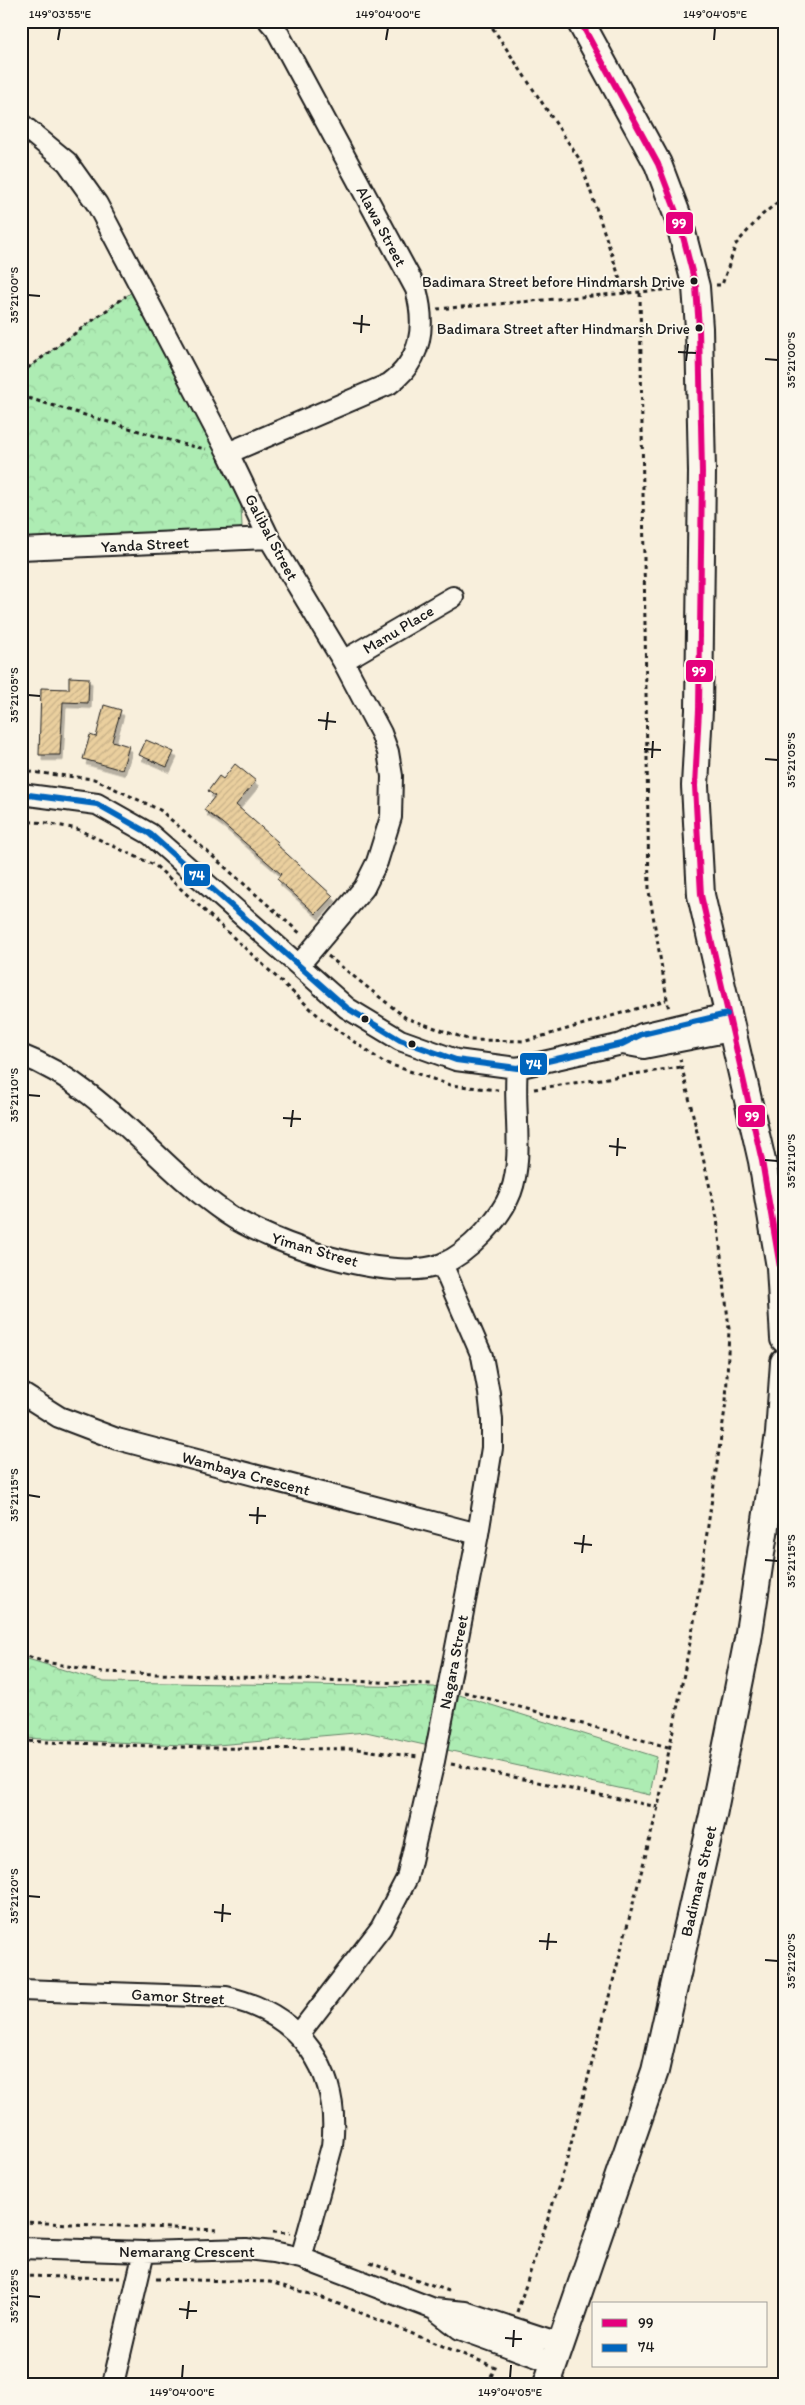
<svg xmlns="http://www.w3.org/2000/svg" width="805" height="2405" viewBox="0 0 805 2405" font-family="Itim,sans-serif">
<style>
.park{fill:url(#park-crowns);stroke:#648468}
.building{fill:url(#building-hatch);stroke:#1c1c1c;filter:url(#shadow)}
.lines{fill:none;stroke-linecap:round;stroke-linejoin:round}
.minor-casing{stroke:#1c1c1c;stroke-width:24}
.major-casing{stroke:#1c1c1c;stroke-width:30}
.path{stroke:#1c1c1c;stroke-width:3;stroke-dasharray:4 4;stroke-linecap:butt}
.minor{stroke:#fbf7ec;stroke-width:20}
.major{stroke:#fbf7ec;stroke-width:26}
.bus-1-casing{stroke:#fbf7ec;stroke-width:10}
.bus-2-casing{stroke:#fbf7ec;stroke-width:10}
.bus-1{stroke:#e5007d;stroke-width:6}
.bus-2{stroke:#0065bd;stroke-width:6}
.ticks{fill:none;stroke:#1c1c1c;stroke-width:2}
.bus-dot{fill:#1c1c1c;stroke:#fbf7ec;stroke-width:2}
.labels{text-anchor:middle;stroke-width:4;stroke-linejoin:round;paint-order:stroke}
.bus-label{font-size:15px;fill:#1c1c1c;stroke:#fbf7ec;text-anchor:end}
.street-label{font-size:16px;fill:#1c1c1c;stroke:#fbf7ec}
.line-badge{stroke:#fbf7ec;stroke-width:2}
.badge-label{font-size:14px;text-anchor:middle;font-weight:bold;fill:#fff}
.neatline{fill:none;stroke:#1c1c1c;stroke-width:2}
.ticks-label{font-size:12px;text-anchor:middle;fill:#1c1c1c}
</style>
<defs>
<pattern id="park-crowns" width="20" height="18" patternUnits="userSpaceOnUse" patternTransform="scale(1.25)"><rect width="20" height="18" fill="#adecb3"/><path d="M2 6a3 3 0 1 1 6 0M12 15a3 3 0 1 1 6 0" fill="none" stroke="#94ca99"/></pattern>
<pattern id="building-hatch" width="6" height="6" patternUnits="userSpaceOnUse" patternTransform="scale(1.25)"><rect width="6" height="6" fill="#eacf9e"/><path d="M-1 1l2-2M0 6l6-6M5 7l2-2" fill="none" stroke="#c8b188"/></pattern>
<filter id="shadow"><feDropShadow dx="3" dy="5.5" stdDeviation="0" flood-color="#0004"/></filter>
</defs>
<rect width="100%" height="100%" fill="#f8efdc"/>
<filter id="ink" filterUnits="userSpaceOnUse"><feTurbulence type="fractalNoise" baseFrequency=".02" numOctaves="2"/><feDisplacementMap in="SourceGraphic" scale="10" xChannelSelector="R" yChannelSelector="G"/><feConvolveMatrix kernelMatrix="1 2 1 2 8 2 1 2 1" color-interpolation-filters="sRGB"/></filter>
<g filter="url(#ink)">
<path class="park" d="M140,286l101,218 1,23 -13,9 -208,10v-173z
M21,1657l83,25 330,5 223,70 -7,38 -284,-63 -160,14 -185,-8z"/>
<path class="building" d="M69,677l20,1 -1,25 -25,-1 -3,53h-21l2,-67 28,1z
M104,705l17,5 -9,31 17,5 -7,24 -39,-11 7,-24 6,2z
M146,740l28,12 -7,15 -28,-12z
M235,764l21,17 -20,24 42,37 -2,2 57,52 -17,18 -39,-35 4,-5 -59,-51 -18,-13 11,-14 -7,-5 11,-15 4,3z"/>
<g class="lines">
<g class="minor-casing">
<path id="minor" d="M21,124l46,38 30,42 131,249 41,85 74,123 38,72 7,19 4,24 -1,41 -14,45 -13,26 -65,77
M228,453l161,-69c33,-24 37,-58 27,-95l-140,-260 -7,-8
M21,549l248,-11
M343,661l110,-64
M21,794l76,10 53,30 197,174 53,32 56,20 61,8 105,-24 20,-10 85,-20
M622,1044l22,4 87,-17
M21,1055c83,31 134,110 205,158 45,31 164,71 216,51 27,-11 59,-46 69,-72 13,-35 2,-86 6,-124
M21,1393l38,24 58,22 361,95
M21,1990l205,7c75,17 115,74 106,149l-31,112
M299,2034l82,-106 26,-50 27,-117 44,-227 14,-86v-28l-3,-27 -7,-37 -40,-92
M21,2248l123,4 102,-3 27,3 28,6 133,51 31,3 97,32
M434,2309l26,20 94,34
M113,2384l31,-132"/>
</g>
<g class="major-casing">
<path id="major" d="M580,21l78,143 20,53 18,70 3,41 3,144 -3,238 -4,76 6,109 61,266 18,106 4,72
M547,2384l108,-313 58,-256 35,-176 31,-205 5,-72"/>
</g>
<path class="path" d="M488,21l92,139 45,134
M716,285h6l14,-41 26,-29 22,-18
M640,293l9,598 20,120
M437,309l238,-20
M21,373l105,-77
M21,396l165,49 20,4
M21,771l73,8 66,31 142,125
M21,821l26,2 30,6 79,37 167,154 60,42 67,23 48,5
M328,956l78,62 64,22 56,1 140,-41
M534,1089l147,-22
M21,1654l24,8 57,10 329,12
M464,1692l204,55
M21,1741l183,7 152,1 62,8
M451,1764l207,43
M21,2222l199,8
M273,2232l17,1
M370,2263l79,28
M21,2276l99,2
M156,2279l114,3 56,17 169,68
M517,2312l48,-145 93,-360 36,-185 32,-220 3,-73 -12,-111 -37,-159
M488,2384l9,-22"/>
<use href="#minor" class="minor"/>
<use href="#major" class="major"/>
<g class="bus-1-casing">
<path id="bus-1" d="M580,21l78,143 20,53 18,70 3,41 3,144 -3,238 -4,76 6,109 61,266 18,106 4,72"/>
</g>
<g class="bus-2-casing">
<path id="bus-2" d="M21,794l76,10 53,30 197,174 53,32 56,20 61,8 105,-24 20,-10 85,-20"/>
</g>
<use href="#bus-1" class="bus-1"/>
<use href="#bus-2" class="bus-2"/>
</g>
</g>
<path class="ticks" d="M58,40l2,-12M386,40l2,-12M714,40l1,-12M28,295l12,1M353,323l17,2M361,333l1,-18M678,352l18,1M765,359l13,1M686,361l2,-17M28,695l12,1M318,720l18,2M326,730l2,-18M644,749l17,1M652,758l1,-17M765,759l13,1M28,1095l12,1M283,1118l18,1M291,1127l2,-17M609,1146l17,2M617,1156l1,-18M765,1160l13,1M28,1495l12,2M249,1515l17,1M257,1524l1,-17M574,1543l18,2M582,1553l2,-18M765,1560l13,1M28,1896l12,1M214,1912l17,2M222,1922l1,-18M539,1941l18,1M547,1950l2,-17M765,1960l13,1M28,2296l12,1M179,2309l18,2M187,2319l2,-18M505,2338l17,1M513,2347l1,-17M182,2378l1,-13M510,2378l1,-13"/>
<g class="bus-dot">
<circle cx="694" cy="281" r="4.5"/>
<circle cx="699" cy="328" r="4.5"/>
<circle cx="365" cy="1019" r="4.5"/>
<circle cx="412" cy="1044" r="4.5"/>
</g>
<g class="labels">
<g class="bus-label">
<text x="685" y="287">Badimara Street before Hindmarsh Drive</text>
<text x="690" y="334">Badimara Street after Hindmarsh Drive</text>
</g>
<g class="street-label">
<text transform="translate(382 226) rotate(62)" y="6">Alawa Street</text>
<text transform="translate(272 537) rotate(62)" y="6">Galibal Street</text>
<text transform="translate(145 544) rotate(-3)" y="6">Yanda Street</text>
<text transform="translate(398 629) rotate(-31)" y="6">Manu Place</text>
<text transform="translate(315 1249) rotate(16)" y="6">Yiman Street</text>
<text transform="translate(246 1473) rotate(15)" y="6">Wambaya Crescent</text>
<text transform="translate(453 1662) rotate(-79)" y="6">Nagara Street</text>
<text transform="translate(698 1881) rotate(-77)" y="6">Badimara Street</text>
<text transform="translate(178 1996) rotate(3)" y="6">Gamor Street</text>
<text x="187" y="2257">Nemarang Crescent</text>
</g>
</g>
<g class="line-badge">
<rect x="665" y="211" width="29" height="24" rx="5" fill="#e5007d"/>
<rect x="685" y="659" width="29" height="24" rx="5" fill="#e5007d"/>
<rect x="183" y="863" width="28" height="24" rx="5" fill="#0065bd"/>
<rect x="519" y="1052" width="29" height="24" rx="5" fill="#0065bd"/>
<rect x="737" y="1104" width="29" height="24" rx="5" fill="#e5007d"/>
</g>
<g class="badge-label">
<text x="679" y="228">99</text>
<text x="699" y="676">99</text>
<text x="197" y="880">74</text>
<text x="534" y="1069">74</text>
<text x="752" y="1121">99</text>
</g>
<rect width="805" height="2405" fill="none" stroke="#fbf7ec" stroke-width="55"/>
<rect x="592" y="2302" width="175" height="65" fill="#fbf7ec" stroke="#a29f99"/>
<rect x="602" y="2319" width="25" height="8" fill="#e5007d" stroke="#a29f99"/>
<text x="638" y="2328" font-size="15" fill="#1c1c1c">99</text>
<rect x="602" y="2344" width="25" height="8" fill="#0065bd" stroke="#a29f99"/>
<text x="638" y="2352" font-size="15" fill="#1c1c1c">74</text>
<rect x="28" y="28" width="750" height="2350" class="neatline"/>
<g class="ticks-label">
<text x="60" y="18">149°03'55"E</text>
<text x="388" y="18">149°04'00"E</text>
<text x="715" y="18">149°04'05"E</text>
<text transform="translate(14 295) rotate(-90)" y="4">35°21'00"S</text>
<text transform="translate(791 360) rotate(-90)" y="4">35°21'00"S</text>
<text transform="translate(14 695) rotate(-90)" y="4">35°21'05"S</text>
<text transform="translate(791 760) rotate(-90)" y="4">35°21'05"S</text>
<text transform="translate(14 1095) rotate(-90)" y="4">35°21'10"S</text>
<text transform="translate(791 1161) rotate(-90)" y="4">35°21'10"S</text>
<text transform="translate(14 1495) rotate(-90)" y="4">35°21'15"S</text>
<text transform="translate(791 1561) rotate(-90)" y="4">35°21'15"S</text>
<text transform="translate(14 1896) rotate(-90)" y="4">35°21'20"S</text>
<text transform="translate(791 1961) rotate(-90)" y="4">35°21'20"S</text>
<text transform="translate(14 2296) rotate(-90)" y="4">35°21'25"S</text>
<text x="182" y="2396">149°04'00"E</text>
<text x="510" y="2396">149°04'05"E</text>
</g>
</svg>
